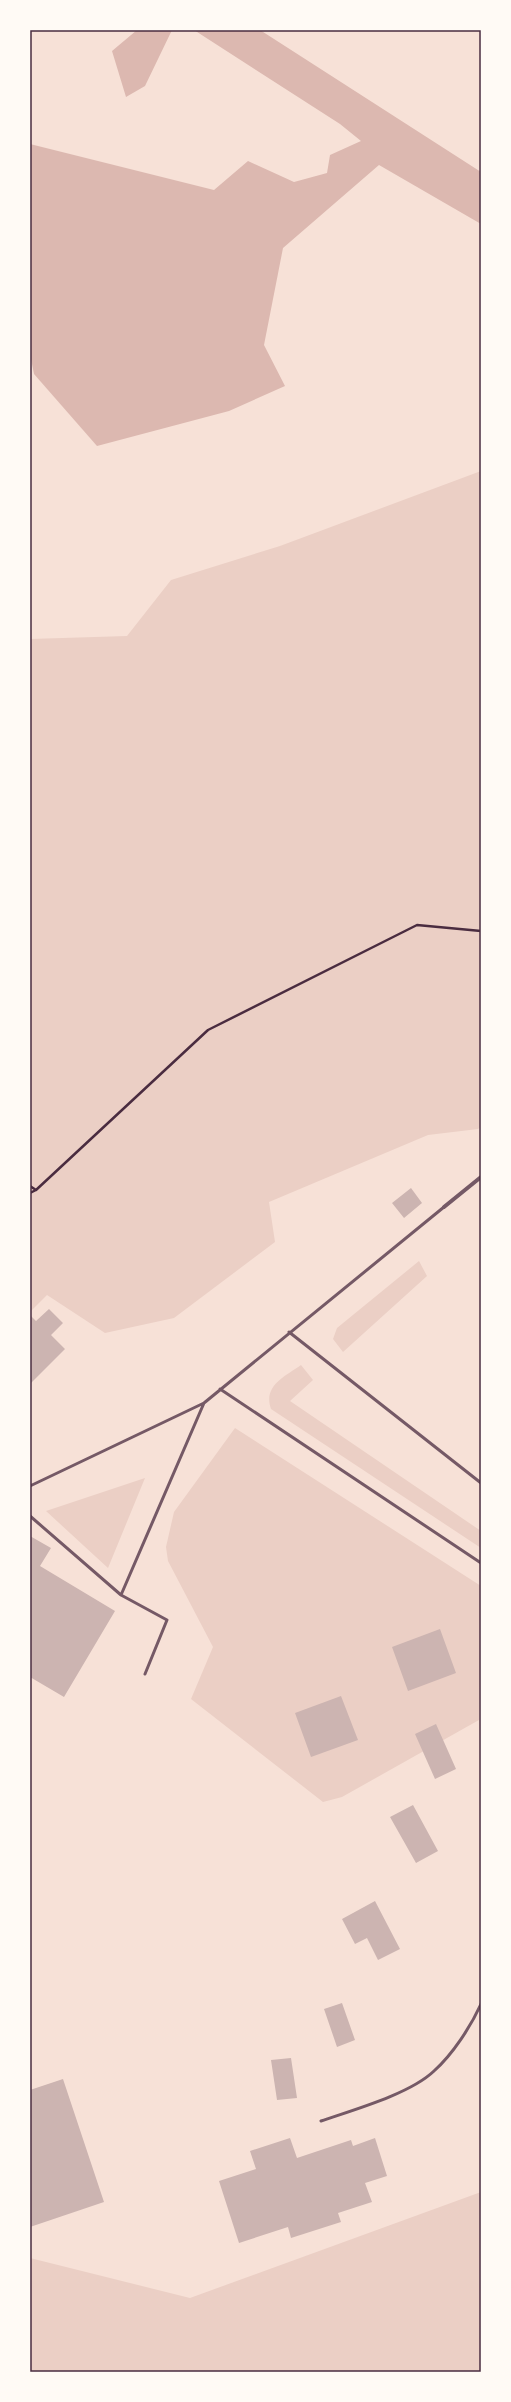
<svg xmlns="http://www.w3.org/2000/svg" width="511" height="2402" viewBox="0 0 511 2402" font-family="'Work Sans',sans-serif">
<style>
.green{fill:#ebcfc5}
.water{fill:#dcb8b0}
.building{fill:#ccb4b1}
.lines{fill:none;stroke-linecap:round;stroke-linejoin:round}
.path{stroke:#4a2c40;stroke-width:2.5}
.service{stroke:#755966;stroke-width:3}
.minor{stroke:#755966;stroke-width:4}
.neatline{fill:none;stroke:#4a2c40;stroke-width:1.5}
</style>
<rect width="100%" height="100%" fill="#f7e1d7"/>
<path class="green" d="M481,471v656l-3,2 -50,6 -159,67 6,40 -101,76 -69,15 -58,-38 -17,17v-673l97,-3 44,-56 109,-34z
M419,1261l8,15 -84,76 -10,-13 4,-11z
M301,1365l12,15 -23,21 191,130v17l-210,-139c-8,-23 13,-32 30,-44z
M235,1428l246,158 -2,134 -137,77 -19,5 -132,-103 22,-52 -45,-86 -2,-14 8,-35z
M145,1478l-37,90 -62,-57z
M481,2192v180h-451v-114l160,40z"/>
<path class="water" d="M137,30h35l-27,56 -19,11 -14,-46z
M194,30h66l221,142v52l-102,-59 -96,83 -19,97 21,41 -56,25 -132,35 -63,-72 -4,-20v-210l184,46 34,-29 46,21 33,-9 3,-18 31,-14 -21,-17z"/>
<path class="building" d="M411,1188l11,15 -18,15 -12,-15z
M49,1309l14,14 -12,12 14,14 -35,35v-69l6,6z
M30,1536l21,12 -11,18 75,45 -51,86 -34,-20z
M440,1629l16,44 -48,18 -16,-44z
M341,1696l17,44 -47,17 -16,-44z
M436,1724l20,45 -21,10 -20,-45z
M413,1805l25,46 -22,12 -26,-46z
M375,1901l25,48 -22,11 -11,-22 -12,6 -13,-25z
M342,2003l13,37 -18,7 -13,-38z
M291,2058l6,40 -20,2 -6,-40z
M63,2079l41,123 -74,25v-137z
M290,2138l7,20 54,-18 2,6 22,-8 12,38 -22,7 7,19 -34,11 3,9 -50,16 -3,-11 -49,16 -20,-62 37,-12 -6,-18z"/>
<g class="lines">
<path class="path" d="M30,1186l6,4
M30,1193l6,-3 172,-160 209,-105 64,6"/>
<path class="service" d="M289,1332l192,151
M220,1389l261,174
M30,1486l174,-83 240,-196
M30,1516l91,79
M145,1674l22,-54 -46,-25 83,-192
M321,2121c32,-11 89,-27 113,-50 19,-17 37,-45 47,-67"/>
<path class="minor" d="M444,1207l37,-30"/>
</g>
<rect width="511" height="2402" fill="none" stroke="#fffaf5" stroke-width="62"/>
<rect x="31" y="31" width="449" height="2340" class="neatline"/>
</svg>
